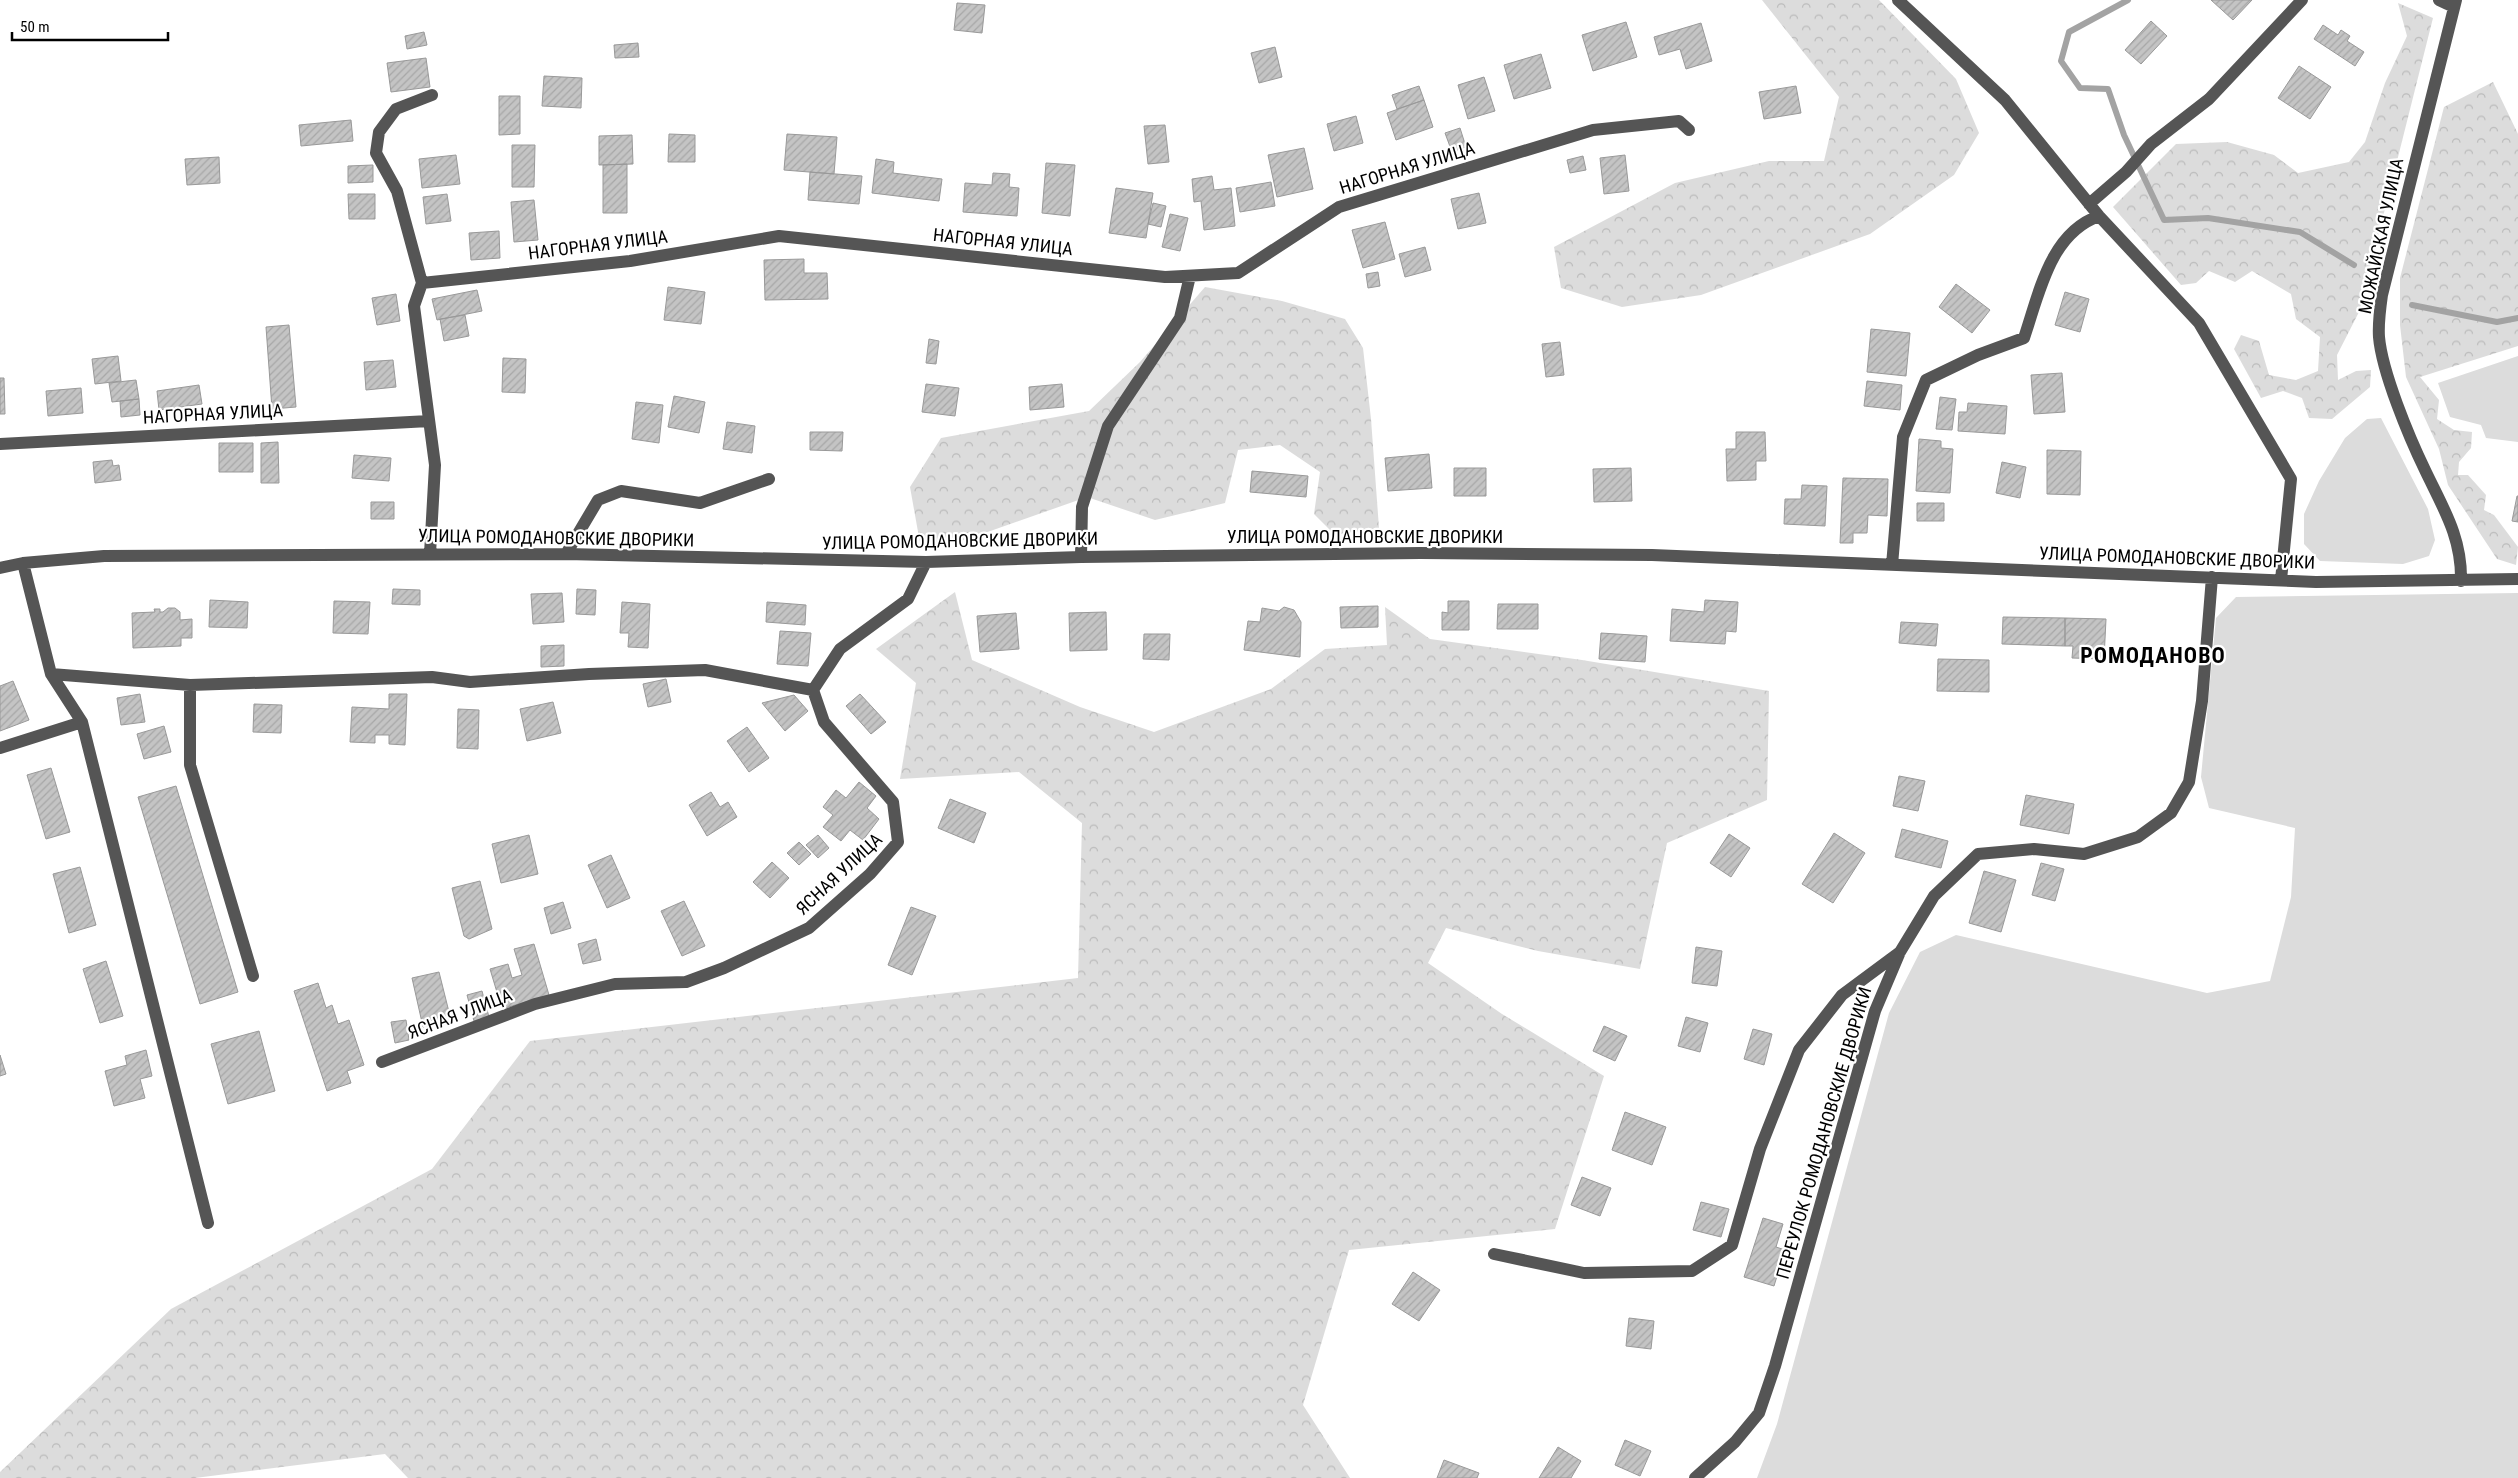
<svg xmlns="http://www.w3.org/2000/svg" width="2518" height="1478" viewBox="0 0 2518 1478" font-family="'Roboto Condensed',sans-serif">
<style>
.green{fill:#dcdcdc}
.forest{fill:url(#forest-crowns)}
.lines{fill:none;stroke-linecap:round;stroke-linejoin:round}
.stream{stroke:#a3a3a3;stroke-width:6}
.building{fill:url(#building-hatch);stroke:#999}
.minor{stroke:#555;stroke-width:12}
.labels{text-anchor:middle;stroke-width:4.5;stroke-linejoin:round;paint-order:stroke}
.street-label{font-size:18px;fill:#000;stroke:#fff}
.district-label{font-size:22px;font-weight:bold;letter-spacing:1px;fill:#000;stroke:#fff}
</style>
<defs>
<pattern id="forest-crowns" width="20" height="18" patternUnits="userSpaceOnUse" patternTransform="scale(1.25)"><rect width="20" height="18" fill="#dcdcdc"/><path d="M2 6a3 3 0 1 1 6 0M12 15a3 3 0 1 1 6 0" fill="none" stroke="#bbb"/></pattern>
<pattern id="building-hatch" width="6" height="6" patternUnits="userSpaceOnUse" patternTransform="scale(1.25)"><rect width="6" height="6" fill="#c4c4c4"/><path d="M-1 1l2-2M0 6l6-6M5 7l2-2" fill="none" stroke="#a7a7a7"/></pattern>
</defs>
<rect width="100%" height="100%" fill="#fff"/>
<path class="green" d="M2518,356v86l-32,-4 -5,-13 -31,-8 -12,-34z
M2381,418l47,91 7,31 -6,16 -26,8 -83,-3 -16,-17v-30l15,-33 26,-43 22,-19z
M2518,593v885h-761l20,-54 112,-411 31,-61 36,-17 251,58 63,-12 21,-84 4,-69 -86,-20 -8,-31 15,-159 20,-21z"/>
<path class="forest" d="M1762,0h117l77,79 23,54 -25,42 -84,59 -169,61 -79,12 -61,-19 -7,-41 121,-64 94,-22h55l15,-64z
M2398,3l35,15 -74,294 -22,43 1,25 18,-9 15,-1 -1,17 -38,32 -23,-1 -7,-20 -19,-7 -22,7 -27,-49 7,-14 18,6 10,34 27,5 22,-9 2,-34 -24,-18 -5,-25 -39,-23 -17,11 -26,-11 -13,12 -15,2 -68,-78 63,-63 51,-2 47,13 24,18 51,-11 16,-20 20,-59 22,-47z
M2493,82l25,52v212l-98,31 19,23 -2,19 17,11 18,2 -1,16 -12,14 -1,13h10l18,20 -2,15 10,5 24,32 -2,18 -19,-6 -49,-74 -9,-36 -33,-72 -6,-52v-47l44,-171z
M1205,287l77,14 63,18 18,29 8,71 8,109 -44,7 -21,-21 6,-42 -40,-27 -42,5 -13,53 -70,17 -68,-23 -122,43 -45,3 -10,-56 31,-49 148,-27 51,-49z
M955,592l17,68 108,47 74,25 117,-43 54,-40 62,-4 -2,-38 45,32 152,21 187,31 -2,109 -100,43 -27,126 -102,-18 -92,-23 -18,35 74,51 102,62 -49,153 -206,21 -46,155 47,73h-942l-23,-24 -190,24h-195v-6l171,-163 261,-140 98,-128 548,-63 4,-155 -63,-51 -119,7 16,-96 -40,-34z"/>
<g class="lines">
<path class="stream" d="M2128,0l-59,32 -8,29 19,27 28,1 16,46 40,85 44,-2 92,14 54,33
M2412,305l85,17 21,-4"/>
</g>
<path class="building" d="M2211,0h41l-19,20z
M957,3l28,2 -3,28 -28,-3z
M2151,21l16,15 -26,28 -16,-14z
M1626,22l11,35 -44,14 -11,-36z
M1701,23l11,38 -26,8 -6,-20 -21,6 -5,-18z
M2323,25l15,10 3,-5 9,6 -3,5 17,11 -9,14 -41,-27z
M424,32l3,13 -20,4 -2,-13z
M638,43l1,14 -24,1 -1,-13z
M1275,47l7,30 -23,6 -8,-30z
M1541,54l10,34 -37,11 -10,-34z
M426,58l4,29 -39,5 -4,-29z
M2299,66l32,21 -21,32 -32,-21z
M544,76l38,2 -1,30 -39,-2z
M1484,77l11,34 -27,8 -10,-34z
M1419,86l5,14 -27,9 -5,-14z
M1796,86l5,27 -37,6 -5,-27z
M499,96h21v38l-21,1z
M1424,100l9,27 -37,13 -9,-27z
M1356,116l7,27 -29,8 -7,-27z
M351,120l2,21 -52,5 -2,-21z
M1165,125l4,37 -21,2 -4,-38z
M1460,128l6,19 -14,5 -7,-19z
M669,134l26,1v27h-27z
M787,134l50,3 -3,37 -50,-4z
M632,135l1,29 -34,1v-29z
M512,145h23l-1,42h-22z
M1304,148l9,41 -36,8 -9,-42z
M456,155l4,29 -38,4 -3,-29z
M1625,155l4,36 -25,3 -4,-36z
M1583,156l3,14 -16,3 -3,-13z
M219,157l1,26 -33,2 -2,-26z
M876,159l18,3 -1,11 49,6 -3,22 -67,-8z
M1046,163l29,2 -5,51 -28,-3z
M627,164v49h-24v-48z
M373,165v17l-25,1v-17z
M810,172l52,4 -3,28 -51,-4z
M993,173l17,1 -1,13 10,1 -2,28 -54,-4 2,-29 27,2z
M1212,176l2,14 17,-2 4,38 -31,4 -3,-29 -7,1 -2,-23z
M1271,182l4,24 -35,6 -4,-24z
M1116,188l37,5 -7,45 -37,-5z
M1479,193l7,30 -28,6 -7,-30z
M348,194h27v25h-26z
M447,194l4,27 -25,3 -3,-27z
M534,200l4,40 -24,2 -3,-40z
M1153,203l13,3 -5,21 -13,-3z
M1170,214l18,4 -8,33 -18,-4z
M1385,222l10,37 -32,9 -11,-38z
M499,231l1,27 -29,2 -2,-27z
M1425,247l6,23 -26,7 -6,-23z
M804,259v14h23l1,26 -63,1 -1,-40z
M1378,272l2,14 -12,2 -2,-14z
M1956,284l34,26 -18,23 -33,-26z
M668,287l37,5 -4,32 -37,-4z
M477,290l5,21 -45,9 -5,-21z
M2065,292l24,7 -9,33 -25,-7z
M396,294l4,27 -23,4 -5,-27z
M465,315l4,21 -25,5 -4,-22z
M289,325l7,82 -24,2 -6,-82z
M1871,329l39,4 -4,43 -39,-4z
M929,339l10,2 -3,23 -10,-1z
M1560,342l4,33 -18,2 -4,-33z
M118,356l3,25 -26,3 -3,-25z
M503,358l23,1 -1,34 -23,-1z
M393,360l3,27 -30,3 -2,-28z
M2062,373l3,39 -31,2 -3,-39z
M0,378h4l1,36h-5z
M136,380l3,19 -27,3 -3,-19z
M1867,381l35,4 -2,25 -36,-4z
M926,384l33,4 -4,28 -33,-4z
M1062,384l2,23 -34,3 -1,-23z
M199,385l3,19 -43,6 -2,-19z
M81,388l2,25 -35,3 -2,-25z
M674,396l31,6 -6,31 -31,-6z
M1940,397l16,2 -4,31 -16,-1z
M139,399l1,16 -19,2 -1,-16z
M636,402l27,3 -4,38 -27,-4z
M1968,403l39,3 -2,28 -47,-3 1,-19h8z
M727,422l28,4 -3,27 -29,-4z
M810,432h33l-1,19 -32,-1z
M1736,432h29l1,29h-10v19l-29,1 -1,-32h10z
M1919,439l22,2v7l12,1 -3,44 -34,-2z
M278,442l1,41h-18v-40z
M219,443h34v29h-34z
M2047,450l34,1 -1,44 -33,-1z
M1429,454l3,34 -44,3 -3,-33z
M354,455l37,3 -2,23 -37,-3z
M112,460l1,6 6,-1 2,15 -26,3 -2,-21z
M2002,462l24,5 -6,31 -24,-5z
M1454,468h32v28h-32z
M1631,468l1,33 -38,1 -1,-33z
M1252,471l56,5 -2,21 -56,-5z
M1843,478l45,1 -1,37 -19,-1 -1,18h-14v10h-13z
M1802,485l25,1 -2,40 -41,-2 1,-25h16z
M2517,496h1v26l-6,-1z
M371,502h23v17h-23z
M1917,503h27v18h-27z
M393,589l27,1v15l-28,-1z
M577,589l19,1 -1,25 -19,-1z
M562,593l2,29 -31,2 -2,-30z
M210,600l38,2 -1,26 -38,-1z
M1705,600l33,2 -2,30 -10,-1 -1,13 -55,-3 2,-32 32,3z
M334,601l36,1 -2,32 -35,-1z
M1448,601h21v29h-27v-18l6,1z
M622,602l28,2 -2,44 -20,-1 1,-14h-9z
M767,602l39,3 -1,20 -39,-3z
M1498,604h40v25h-41z
M1378,606v21l-37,1 -1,-21z
M1284,607l10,3 7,12 -1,35 -56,-7 4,-29 12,1 2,-14 17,3z
M168,608h7l5,4v8l12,-1v19h-11v8l-48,2 -1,-35 23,-1 -1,-3h6v3h3z
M1106,612l1,38 -37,1 -1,-38z
M1016,613l3,36 -39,3 -3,-36z
M2003,617l62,1v28l-63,-2z
M2065,618l41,1 -2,40 -32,-1 1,-12h-8z
M1901,622l37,2 -2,22 -37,-3z
M780,631l31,2 -3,33 -31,-2z
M1601,633l46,3 -2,26 -46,-3z
M1144,634h26l-1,26 -26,-1z
M564,645v21l-23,1v-21z
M1938,659l51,1v32l-52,-1z
M666,679l5,23 -23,5 -5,-23z
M13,681l16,39 -29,11v-45z
M140,694l5,28 -24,3 -4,-27z
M389,694h18l-2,51 -16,-1v-9h-14v8l-25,-1 2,-35 37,2z
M860,694l26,28 -15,12 -25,-28z
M794,695l14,16 -23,20 -23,-28z
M553,702l8,31 -34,8 -7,-32z
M254,704l28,1 -1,28 -28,-1z
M458,709l21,1 -1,39 -21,-1z
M164,726l7,26 -27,7 -7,-25z
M747,727l22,31 -20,14 -22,-31z
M51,768l19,64 -24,7 -19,-64z
M1899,776l26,5 -7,30 -25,-5z
M859,782l17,14 -9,12 12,11 -16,21 -13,-10 -9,11 -18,-14 10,-12 -10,-8 13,-17 10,8z
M176,786l62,206 -38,12 -62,-207z
M711,792l9,15 8,-5 9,15 -30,19 -18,-31z
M2026,795l48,9 -5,30 -49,-9z
M950,799l36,14 -12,30 -36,-15z
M1902,829l46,12 -7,27 -46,-11z
M1834,833l31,20 -32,50 -31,-19z
M1729,834l21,14 -19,29 -21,-14z
M529,835l9,39 -37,9 -9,-39z
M818,835l11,13 -11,10 -12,-13z
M799,842l12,12 -12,11 -12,-12z
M611,855l19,43 -23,10 -19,-43z
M772,862l17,16 -19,20 -17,-16z
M2041,863l23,6 -9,32 -23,-6z
M80,867l16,58 -27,8 -16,-59z
M1984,871l32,9 -15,52 -32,-9z
M480,881l12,48 -23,10 -5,-3 -12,-48z
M684,901l21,45 -23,10 -21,-45z
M563,902l8,26 -20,6 -7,-26z
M911,907l25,9 -24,59 -24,-10z
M596,939l5,21 -18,4 -5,-20z
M534,944l15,51 -47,14 -12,-40 18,-5 4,14 10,-3 -8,-26z
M1696,947l26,4 -5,35 -25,-3z
M106,961l17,55 -23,7 -17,-54z
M439,972l12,48 -28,7 -11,-49z
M318,983l8,25 6,-3 6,19 11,-4 15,45 -17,6 4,12 -24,8 -33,-100z
M482,991l7,26 -15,4 -7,-26z
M1686,1017l22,6 -8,29 -22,-6z
M406,1020l3,20 -14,3 -4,-21z
M1604,1026l23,10 -12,25 -22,-10z
M1753,1029l19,5 -8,31 -20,-6z
M259,1031l16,60 -47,13 -17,-60z
M146,1050l6,26 -12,3 5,19 -31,8 -9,-35 22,-6 -2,-9z
M0,1055l6,19 -6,2z
M1625,1112l41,15 -14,38 -40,-15z
M1582,1177l29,11 -11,28 -29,-11z
M1701,1202l28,7 -8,28 -28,-7z
M1763,1218l20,6 -7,23 9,3 -11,36 -30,-9z
M1413,1272l27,18 -21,31 -27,-17z
M1629,1318l25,3 -3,28 -25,-3z
M1625,1440l26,11 -11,25 -25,-11z
M1558,1447l23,14 -10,17h-32z
M1444,1460l35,13 -2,5h-40z"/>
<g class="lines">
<path class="minor" d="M1898,0l107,100 94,116 100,107 92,156 -10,101
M2439,0l15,7
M2456,0l-74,295c-2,14 -4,28 -3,42 3,35 30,100 46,133 18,38 37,67 36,111
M2089,204l37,-32 25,-28 58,-45 93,-99
M422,283l208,-22 149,-25 386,41 73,-4 101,-66 254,-77 86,-9 10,9
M422,283l-8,23 21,159 -5,89
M422,283l-25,-92 -21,-38 3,-21 17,-23 36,-14
M0,444l429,-23
M566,554l32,-54 23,-9 79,12 69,-24
M1081,557l1,-50 26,-81 72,-108 10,-42
M23,563l28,111 31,48 126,501
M1892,565l11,-128 23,-57 52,-25 46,-17c15,-44 26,-105 75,-122
M0,568l23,-5 81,-7 462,-2 360,8 155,-5 340,-4 231,2 664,27 202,-3
M51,674l139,11 242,-8 38,5 119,-8 116,-4 108,20
M190,685v80l63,211
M0,748l82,-26
M382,1062l153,-58 80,-20 71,-2 38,-14 85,-40 61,-54 28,-32 -5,-40 -69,-80 -11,-32 27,-41 68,-50 18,-37
M1494,1254l90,19 108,-2 40,-26 28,-96 39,-99 43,-55 58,-43
M1695,1478l40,-36 24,-29 16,-47 100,-355 25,-59 34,-56 44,-42 56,-5 50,5 54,-17 33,-24 18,-31 13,-81 10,-124"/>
</g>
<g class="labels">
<g class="street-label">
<text transform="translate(1407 168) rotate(-17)" y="6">НАГОРНАЯ УЛИЦА</text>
<text transform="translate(2381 236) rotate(-78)" y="6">МОЖАЙСКАЯ УЛИЦА</text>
<text transform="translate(1003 242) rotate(6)" y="6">НАГОРНАЯ УЛИЦА</text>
<text transform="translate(598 245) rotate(-7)" y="6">НАГОРНАЯ УЛИЦА</text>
<text transform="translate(213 414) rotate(-3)" y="6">НАГОРНАЯ УЛИЦА</text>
<text x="1365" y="543">УЛИЦА РОМОДАНОВСКИЕ ДВОРИКИ</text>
<text transform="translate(556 538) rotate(1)" y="6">УЛИЦА РОМОДАНОВСКИЕ ДВОРИКИ</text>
<text transform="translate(960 541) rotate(-1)" y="6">УЛИЦА РОМОДАНОВСКИЕ ДВОРИКИ</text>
<text transform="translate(2177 558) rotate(2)" y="6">УЛИЦА РОМОДАНОВСКИЕ ДВОРИКИ</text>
<text transform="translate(839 874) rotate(-43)" y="6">ЯСНАЯ УЛИЦА</text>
<text transform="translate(460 1014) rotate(-21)" y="6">ЯСНАЯ УЛИЦА</text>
<text transform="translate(1824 1133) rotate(-74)" y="6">ПЕРЕУЛОК РОМОДАНОВСКИЕ ДВОРИКИ</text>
</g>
<g class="district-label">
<text x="2153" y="663">РОМОДАНОВО</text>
</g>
</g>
<path d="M12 32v8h156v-8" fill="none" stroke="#000000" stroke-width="2.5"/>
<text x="20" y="32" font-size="15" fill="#000000" stroke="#ffffff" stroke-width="4" paint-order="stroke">50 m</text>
</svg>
